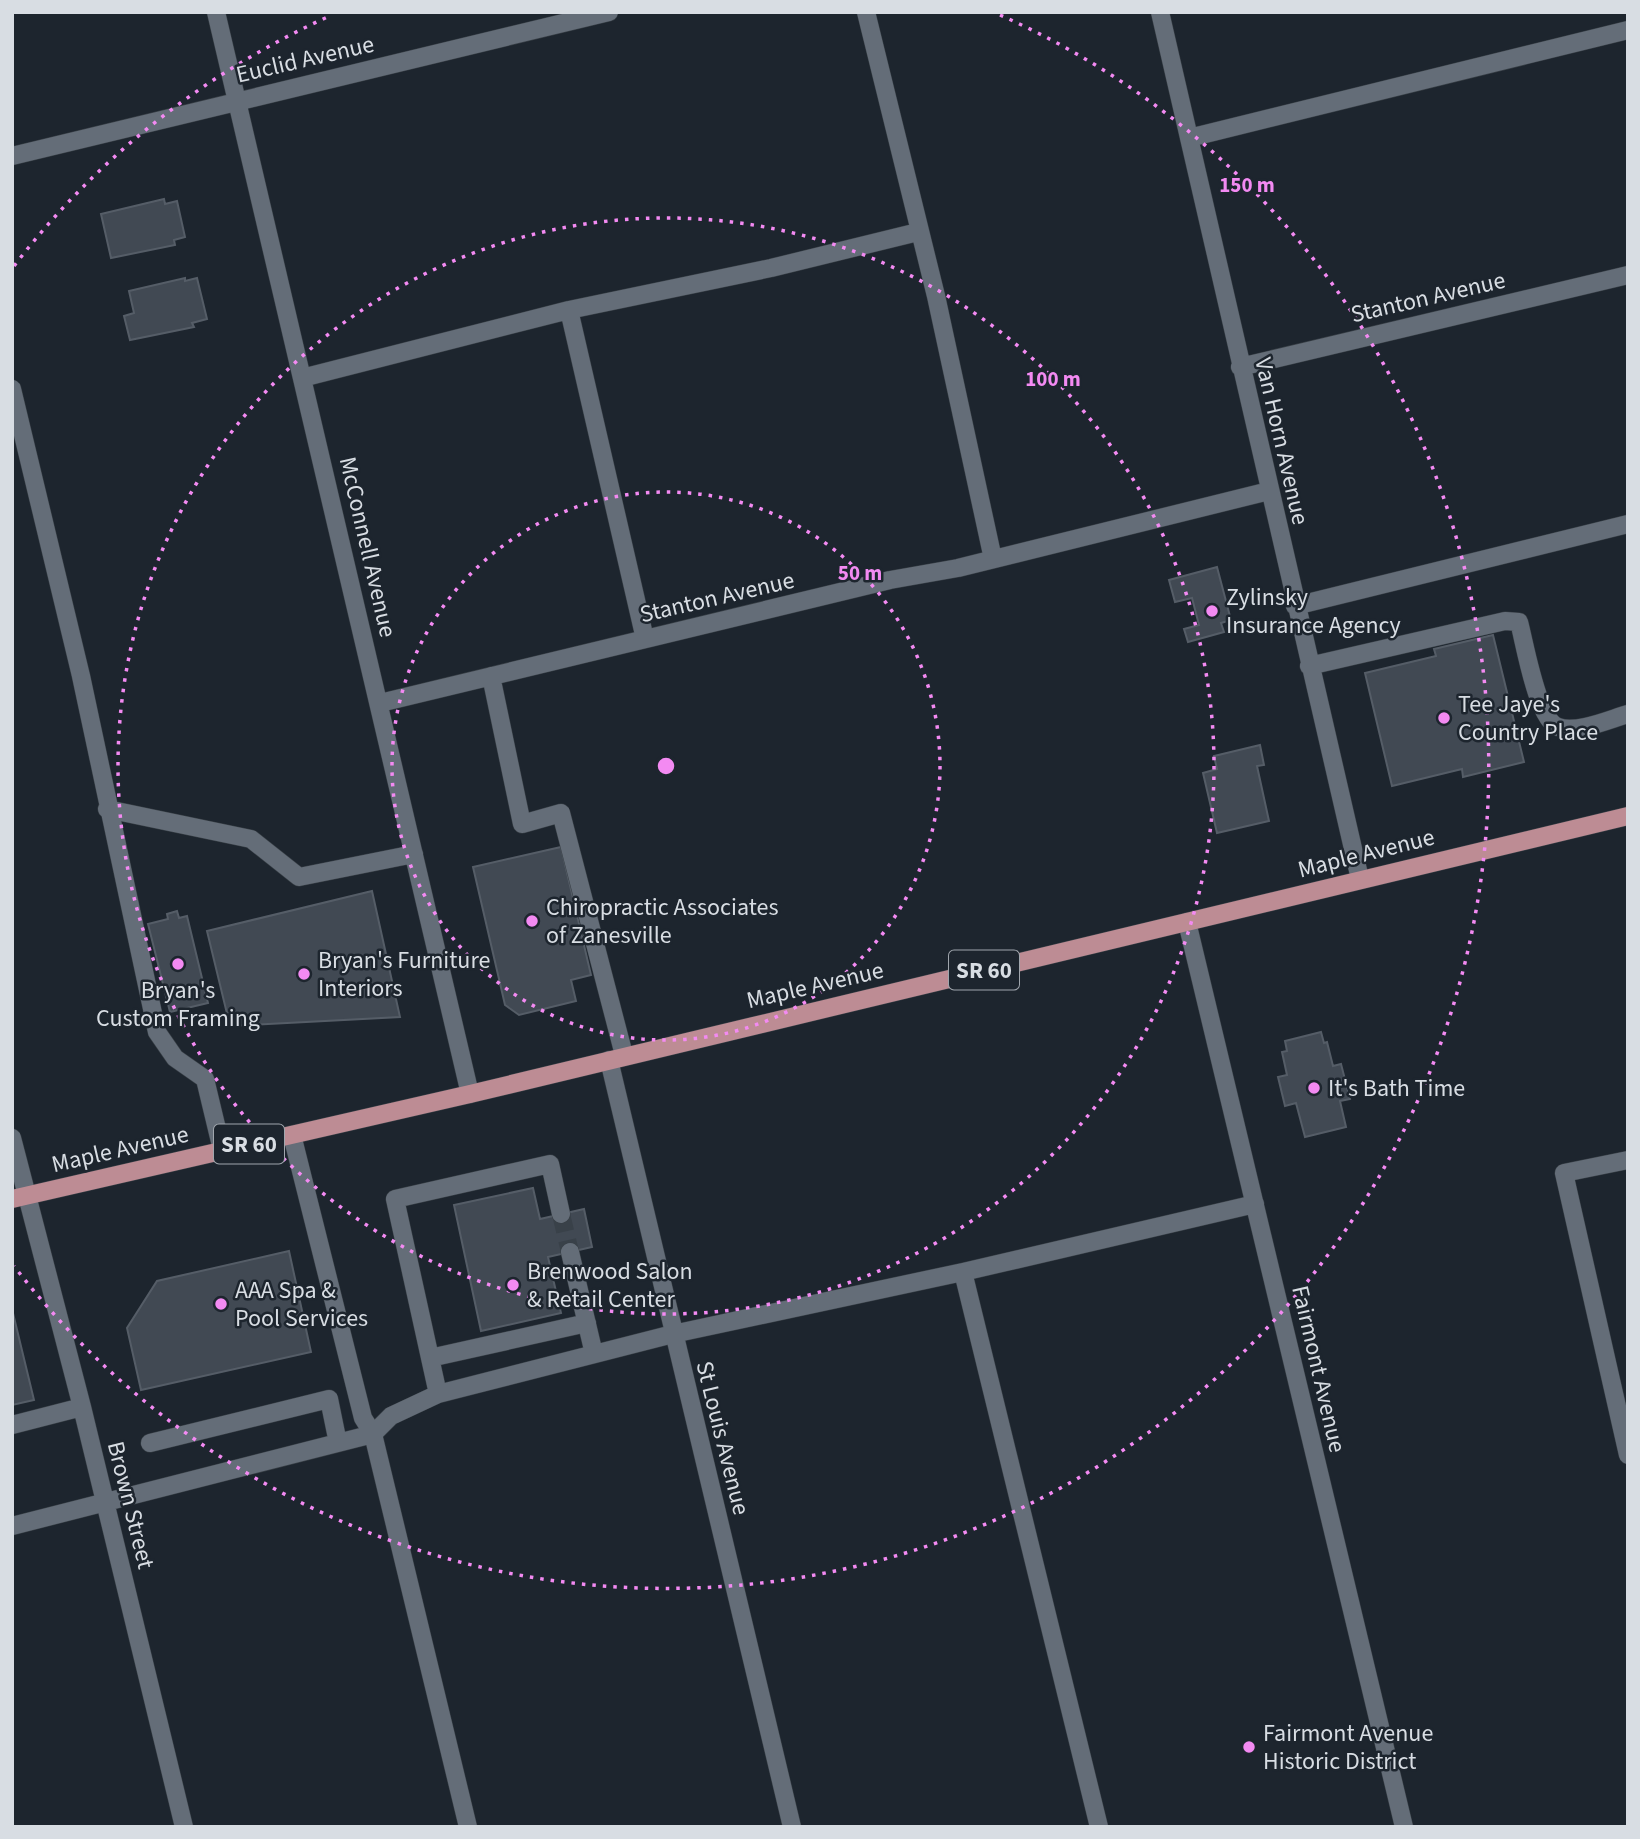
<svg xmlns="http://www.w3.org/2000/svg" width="1640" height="1839" viewBox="0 0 1640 1839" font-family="'Source Sans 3',sans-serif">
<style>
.building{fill:#414953;stroke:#555d67;stroke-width:2}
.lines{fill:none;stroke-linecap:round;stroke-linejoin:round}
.minor-tunnel{stroke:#394149;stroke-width:18;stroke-dasharray:18 9;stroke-linecap:butt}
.minor-casing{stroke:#394047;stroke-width:19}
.major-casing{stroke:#394047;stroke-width:19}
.minor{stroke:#646d78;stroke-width:18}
.major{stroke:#bd8c94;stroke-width:18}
.ring{fill:none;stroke:#f38af2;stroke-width:3.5;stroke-dasharray:3.5 7}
.poi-dot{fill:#f38af2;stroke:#1d252e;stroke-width:2.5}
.labels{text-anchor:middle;stroke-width:5;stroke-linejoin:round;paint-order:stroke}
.shield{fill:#1d252e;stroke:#a0a6ad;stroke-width:2}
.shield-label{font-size:23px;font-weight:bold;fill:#d8dde3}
.street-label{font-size:24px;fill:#d8dde3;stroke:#1d252e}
.poi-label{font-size:24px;fill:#d8dde3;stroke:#1d252e;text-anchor:start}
.centre{fill:#f38af2;stroke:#1d252e;stroke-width:3.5}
.ring-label{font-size:21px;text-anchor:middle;font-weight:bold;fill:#f38af2;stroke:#1d252e;stroke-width:5;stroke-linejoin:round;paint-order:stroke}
</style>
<rect width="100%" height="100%" fill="#1d252e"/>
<path class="building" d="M164,199l1,5 12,-3 8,36 -11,3 1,5 -64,13 -10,-44z
M185,278v3l12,-3 10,41 -15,4 2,4 -64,13 -6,-24 10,-3 -5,-22z
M1217,567l14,53 -10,3 3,9 -36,10 -4,-13 15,-4 -7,-27 -17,4 -6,-22z
M1493,635l31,127 -61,15 -1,-8 -70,17 -27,-113 71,-17 -2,-7z
M1260,745l4,20 -7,1 12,55 -52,12 -14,-60 14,-4 -3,-13z
M561,847l30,128 -20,5 5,21 -57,14 -14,-10 -32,-138z
M372,891l28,126 -170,9 -23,-95z
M177,911l2,7 8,-2 21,87 -38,9 -22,-88 20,-5 -1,-5z
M1321,1032l3,11 3,-1 6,24 8,-2 9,35 -10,2 6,26 -41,10 -9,-34 -11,3 -7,-29 9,-2 -5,-23 5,-1 -2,-10z
M533,1188l7,31 44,-10 8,38 -44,10 13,56 -80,18 -27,-126z
M289,1251l22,101 -170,38 -14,-62 30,-47z
M12,1309l22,91 -22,5z"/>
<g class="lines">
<path class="minor-tunnel" d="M561,1214l9,38"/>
<g class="minor-casing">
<path id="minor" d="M216,12l254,1082
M866,12l70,284 57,263
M1160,12l200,867
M1189,138l439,-108
M12,156l597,-144
M569,310l76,329
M1240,367l388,-92
M302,378l267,-68 202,-42 147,-36
M12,389l69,287 76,356 18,26 30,21 17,71
M1295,606l333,-82
M1309,666l196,-45 14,1c6,22 18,97 39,105 19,7 52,-8 70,-13
M491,676l31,148 39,-11 63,242
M380,703l510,-123 68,-12 311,-77
M107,809l144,30 48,38 115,-23
M1187,922l217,905
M609,1060l183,767
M292,1135l71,283 10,16 95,393
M12,1138l70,269 102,420
M1628,1160l-64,13 64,282
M570,1252l24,102
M963,1272l136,555
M430,1358l157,-35
M438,1394l-43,-195 155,-35 11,50
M12,1425l70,-18
M150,1443l179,-44 9,44
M12,1526l361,-92 18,-18 47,-22 235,-60 290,-62 292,-68"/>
</g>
<g class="major-casing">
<path id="major" d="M12,1199l458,-105 1158,-278"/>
</g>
<use href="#minor" class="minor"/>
<use href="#major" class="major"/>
</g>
<g class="ring">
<circle cx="666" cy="766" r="274"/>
<circle cx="666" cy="766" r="548"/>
<path d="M14 266A822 822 0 0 1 332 15M1000 15A822 822 0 1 1 14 1266"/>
</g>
<g class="poi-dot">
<circle cx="1212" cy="611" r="7"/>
<circle cx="1444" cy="718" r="7"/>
<circle cx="532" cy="921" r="7"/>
<circle cx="178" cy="964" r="7"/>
<circle cx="304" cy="974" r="7"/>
<circle cx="1314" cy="1088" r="7"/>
<circle cx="513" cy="1285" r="7"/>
<circle cx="221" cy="1304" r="7"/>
<circle cx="1249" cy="1747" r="7"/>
</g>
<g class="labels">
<g class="shield">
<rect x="949" y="950.5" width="70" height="39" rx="5"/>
<rect x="214" y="1124.5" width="70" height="39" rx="5"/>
</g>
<g class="shield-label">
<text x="984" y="978">SR 60</text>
<text x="249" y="1152">SR 60</text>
</g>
<g class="street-label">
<text transform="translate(305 59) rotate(-13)" y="8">Euclid Avenue</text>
<text transform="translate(1428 297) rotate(-13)" y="8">Stanton Avenue</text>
<text transform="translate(1282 441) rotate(77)" y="8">Van Horn Avenue</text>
<text transform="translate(368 547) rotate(77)" y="8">McConnell Avenue</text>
<text transform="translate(717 597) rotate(-13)" y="8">Stanton Avenue</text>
<text transform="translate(1366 853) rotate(-14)" y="8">Maple Avenue</text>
<text transform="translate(815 985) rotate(-13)" y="8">Maple Avenue</text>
<text transform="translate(120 1149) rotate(-13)" y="8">Maple Avenue</text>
<text transform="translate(1319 1369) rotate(77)" y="8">Fairmont Avenue</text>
<text transform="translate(723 1438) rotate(76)" y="8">St Louis Avenue</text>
<text transform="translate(131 1505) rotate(76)" y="8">Brown Street</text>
</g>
<g class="poi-label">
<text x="1226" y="605">Zylinsky<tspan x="1226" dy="28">Insurance Agency</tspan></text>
<text x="1458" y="712">Tee Jaye's<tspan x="1458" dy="28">Country Place</tspan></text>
<text x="546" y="915">Chiropractic Associates<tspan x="546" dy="28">of Zanesville</tspan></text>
<text x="318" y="968">Bryan's Furniture<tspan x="318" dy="28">Interiors</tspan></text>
<text x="178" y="998" text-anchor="middle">Bryan's<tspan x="178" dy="28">Custom Framing</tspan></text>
<text x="1328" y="1096">It's Bath Time</text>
<text x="527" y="1279">Brenwood Salon<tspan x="527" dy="28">&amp; Retail Center</tspan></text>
<text x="235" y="1298">AAA Spa &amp;<tspan x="235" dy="28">Pool Services</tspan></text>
<text x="1263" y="1741">Fairmont Avenue<tspan x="1263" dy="28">Historic District</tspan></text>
</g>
</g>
<circle cx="666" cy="766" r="10" class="centre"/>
<g class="ring-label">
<text x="1247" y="192">150 m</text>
<text x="1053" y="386">100 m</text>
<text x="860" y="580">50 m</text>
</g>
<rect width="1640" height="1839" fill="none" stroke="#d8dde3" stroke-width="28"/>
</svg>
